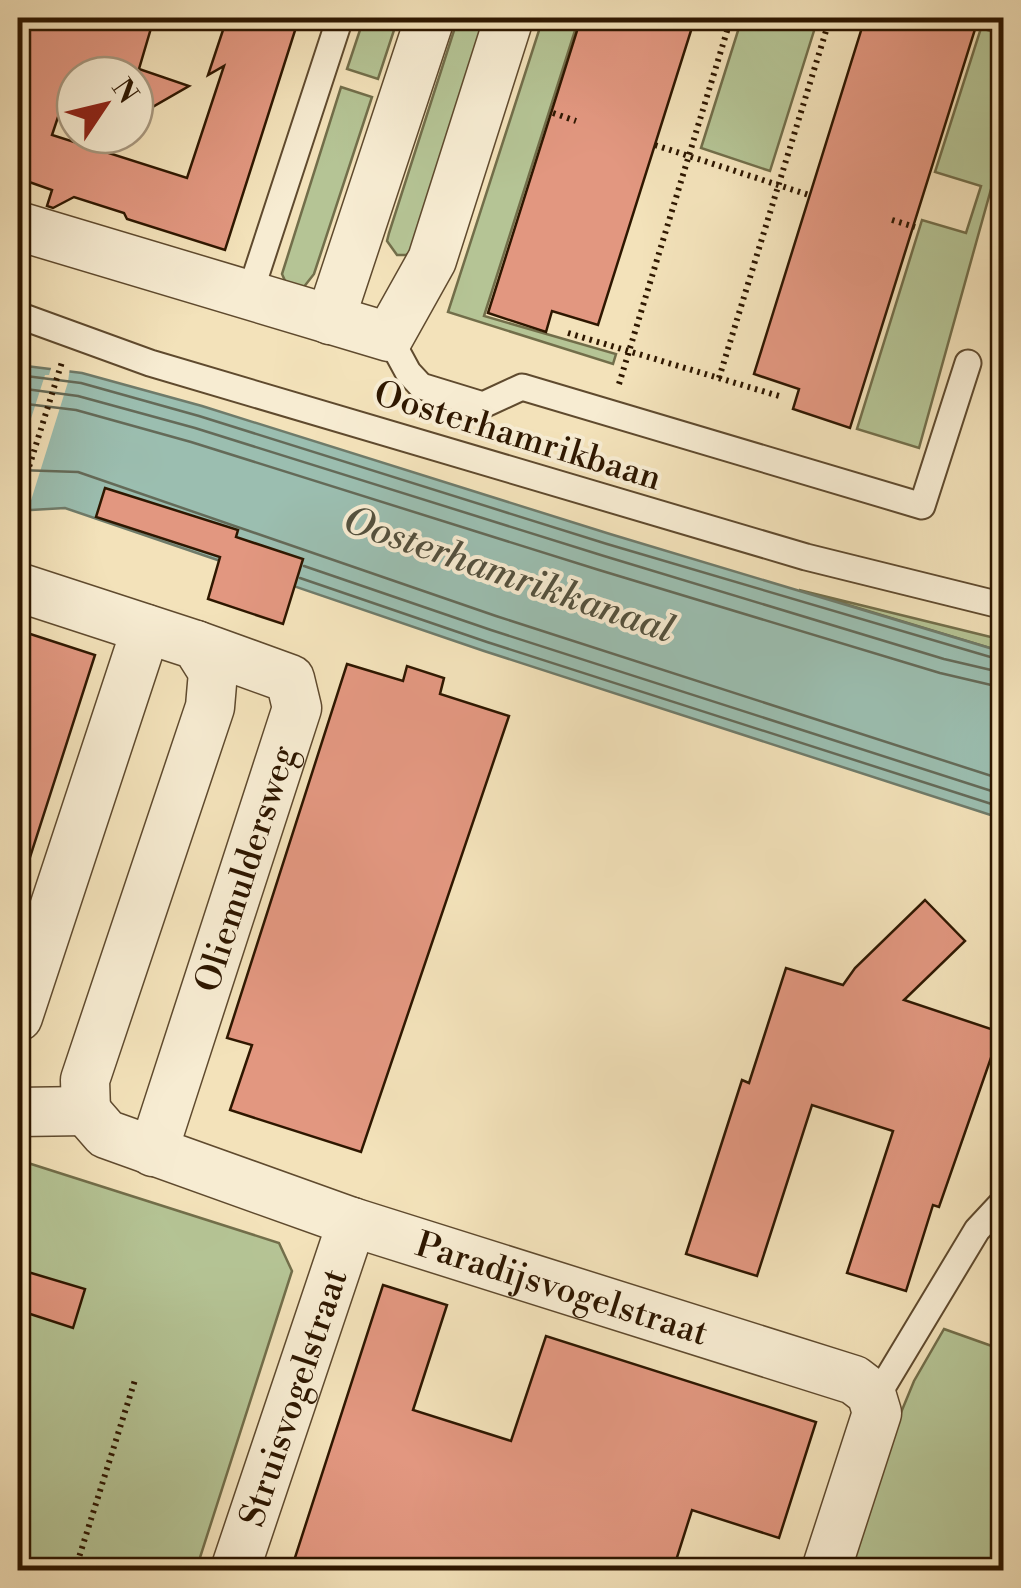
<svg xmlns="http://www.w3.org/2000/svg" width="1021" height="1588" viewBox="0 0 1021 1588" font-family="'Libre Bodoni',serif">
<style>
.green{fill:#b5c495;stroke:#726e4a;stroke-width:2.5}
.water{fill:#9bbeb0;stroke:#6f7b6a;stroke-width:2.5}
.pier{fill:#f3e2ba}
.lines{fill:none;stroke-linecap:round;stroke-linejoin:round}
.shore{stroke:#646a58;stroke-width:2.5}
.building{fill:#e29780;stroke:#2e1700;stroke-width:2.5}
.service-casing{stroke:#5f4a2e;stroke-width:29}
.minor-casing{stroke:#5f4a2e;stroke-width:51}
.path{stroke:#2e1700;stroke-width:6;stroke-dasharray:2.5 5;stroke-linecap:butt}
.service{stroke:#f7ecd2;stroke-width:25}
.minor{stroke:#f7ecd2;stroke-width:48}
.labels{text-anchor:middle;stroke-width:8;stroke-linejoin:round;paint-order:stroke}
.street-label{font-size:35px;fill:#2e1700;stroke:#f7ecd2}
.water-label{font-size:38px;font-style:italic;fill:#54513e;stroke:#f7ecd2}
</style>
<rect width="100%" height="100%" fill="#f3e2ba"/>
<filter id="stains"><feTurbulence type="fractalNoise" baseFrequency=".002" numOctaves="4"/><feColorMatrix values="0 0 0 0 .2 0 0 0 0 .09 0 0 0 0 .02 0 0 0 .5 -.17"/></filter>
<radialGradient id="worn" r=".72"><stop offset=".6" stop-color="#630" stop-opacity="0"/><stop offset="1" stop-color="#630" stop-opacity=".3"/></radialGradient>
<path class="green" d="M364,18h34l-20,61 -31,-10z
M458,18h32l-77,232 -7,5h-9l-10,-14 2,-8z
M543,18h36l-95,298 132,38 -3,10 -165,-52z
M742,18h76l-48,153 -69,-23z
M981,28l22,7v111l-84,302 -62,-19 65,-209 44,13 15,-47 -46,-14z
M341,87l31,10 -58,177 -11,14 -17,-5 -4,-9z
M799,590l204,50v12z
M28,1163l251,80 13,28 -96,299h-178v-400z
M944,1329l59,21v220h-167l78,-189z"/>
<path class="water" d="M18,365l64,8 120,33 408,128 393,118v167l-519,-168 -419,-143 -34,2 -13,-4z"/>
<path class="pier" d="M52,365l18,2 -2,15 -40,128 -10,-3v-48l27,-84h4z"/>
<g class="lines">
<path class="shore" d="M18,375l63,8 118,33 408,128 397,117
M18,388l60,8 117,32 409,128 340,103 60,14
M18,403l58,7 115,32 408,128 341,103 64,15
M18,470l60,2 418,144 508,164
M304,566l187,64 513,165
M300,578l187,64 517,166"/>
</g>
<path class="building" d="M18,18h136l-15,51 50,17 -54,31v-42h-63l-20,60 135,43 37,-112 -16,9 19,-57h72l-74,232 -98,-31 -3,-6 -50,-16 -21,11 -6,-2 5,-16 -34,-12z
M581,18h114l-97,307 -46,-14 -6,21 -58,-19z
M865,18l47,11 4,-11h34l26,8 -126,402 -57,-19 6,-20 -45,-15z
M105,488l133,42 -2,7 67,22 -20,65 -75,-25 12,-42 -124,-40z
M18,630l77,25 -71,221 -6,-2z
M347,664l56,17 4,-15 37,12 -4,16 69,22 -148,436 -131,-42 22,-65 -25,-7z
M925,900l40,41 -61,59 96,32 -61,175 -6,-2 -27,86 -59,-18 46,-142 -81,-26 -55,171 -71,-22 56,-174 7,3 37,-115 57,17 12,-17z
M18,1269l67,20 -12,39 -55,-18z
M383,1285l64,20 -34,105 98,31 35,-105 270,86 -37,116 -87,-28 -19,60h-382z"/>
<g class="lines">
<g class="service-casing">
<path id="service" d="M249,296l91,-278
M18,315l132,48 656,194 198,49
M389,337l19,35 13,14 62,19 39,-18 400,119 46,-143
M874,1401l103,-171 27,-29"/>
</g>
<g class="minor-casing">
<g id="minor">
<path d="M18,226l371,111 43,-77 77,-242"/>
<path d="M330,320l100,-302"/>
<path d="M18,587l178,58 17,27 -3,35 -125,373 1,31"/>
<path d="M18,1017l128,-388"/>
<path id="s1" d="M86,1111l20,23 246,88 502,158 17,13 6,20 -51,157"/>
<path d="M18,1112l68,-1"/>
<path id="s2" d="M153,1152l144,-444 -7,-29 -94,-34"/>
<path id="s3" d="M235,1570l117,-348"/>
</g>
</g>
<path class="path" d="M553,113l23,8
M655,145l154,50
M892,220l23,7
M568,333l211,63
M719,378l111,-360
M619,384l112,-366
M18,502l44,-140
M75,1570l60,-190"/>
<use href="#service" class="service"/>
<use href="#minor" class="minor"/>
</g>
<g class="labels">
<g class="street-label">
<text transform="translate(518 435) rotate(17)" y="12">Oosterhamrikbaan</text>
<text dy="12" stroke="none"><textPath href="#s2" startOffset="298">Oliemuldersweg</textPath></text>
<text dy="12" stroke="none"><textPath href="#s1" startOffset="512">Paradijsvogelstraat</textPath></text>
<text dy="12" stroke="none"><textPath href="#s3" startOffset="182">Struisvogelstraat</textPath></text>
</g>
<g class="water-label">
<text transform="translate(509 574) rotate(19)" y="13">Oosterhamrikkanaal</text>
</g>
</g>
<rect width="1021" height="1588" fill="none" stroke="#f3e2ba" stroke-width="60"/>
<rect x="20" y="20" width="981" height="1548" fill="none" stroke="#2e1700" stroke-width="5"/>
<rect x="30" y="30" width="961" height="1528" fill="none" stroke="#2e1700" stroke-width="2.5"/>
<g transform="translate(105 105) rotate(55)"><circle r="48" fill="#f7ecd2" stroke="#a7977e" stroke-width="2.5"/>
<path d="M0-8L18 38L0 25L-18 38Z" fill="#8f2418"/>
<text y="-15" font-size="28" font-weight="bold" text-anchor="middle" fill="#2e1700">N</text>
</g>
<rect width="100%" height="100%" filter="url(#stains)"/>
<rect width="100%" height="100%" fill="url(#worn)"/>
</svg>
